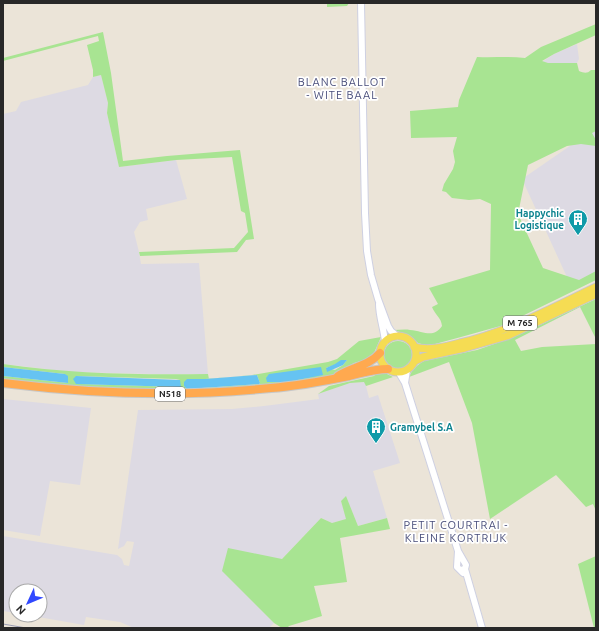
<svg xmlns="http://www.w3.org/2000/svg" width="599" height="631" viewBox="0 0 599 631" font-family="Ubuntu,sans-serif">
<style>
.industrial{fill:#dddae3}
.green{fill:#a8e492;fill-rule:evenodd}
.water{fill:#66c3f2}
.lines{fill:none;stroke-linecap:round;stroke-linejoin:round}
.secondary-casing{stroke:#ced0e2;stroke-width:8}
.primary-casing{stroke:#c7c7c7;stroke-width:9}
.highway-casing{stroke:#c7c7c7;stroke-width:10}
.secondary{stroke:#fff;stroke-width:6}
.primary{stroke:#f5dc53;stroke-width:7}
.highway{stroke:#ffa94f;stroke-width:8}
.rail{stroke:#9b9db3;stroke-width:1}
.labels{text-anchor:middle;stroke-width:3.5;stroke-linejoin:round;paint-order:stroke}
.shield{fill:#fff;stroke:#686868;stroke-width:1}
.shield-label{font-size:9px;font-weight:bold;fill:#282828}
.culture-label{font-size:10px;font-weight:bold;fill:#0d838f;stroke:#fff;text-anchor:end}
.neighbourhood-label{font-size:11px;letter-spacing:1px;fill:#474c79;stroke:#fff}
</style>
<rect width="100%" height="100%" fill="#ebe4d8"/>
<path class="industrial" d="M577,44l2,15 -2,4h-29l-6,-1 12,-8z
M101,75l7,28 -1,10 12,54 57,-7 11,39 -41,10 2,11 -8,2 -6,10 5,20 2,12 58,-1 9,111h-55l-82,-2 -68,-8v-250l13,-3 5,-9 67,-17 5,-8z
M596,128v148l-24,12 -50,-109z
M365,382l4,16 9,-3 22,68 -27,8 14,47 -29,8 -12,-29 -5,4 6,18 -15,4 -11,-5 -39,41 -59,12 51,52 -5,5h-135l-14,-6 -34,-5 -2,8 -57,-10h13v-24h-24v22l-13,-2v-75l114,19 5,4 2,6 5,1 5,-24 -7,-1 -3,5 -6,3 20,-139 94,-1 32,-3 55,-7 -1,-5 32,-11z
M3,399l88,9 -11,77 -30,-4 -10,55 -37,-6z"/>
<path class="green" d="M327,3h22l-2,3 -20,1z
M596,24v11l-42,19 -12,7 6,2h29l2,8c5,2 8,3 12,-1h5v61l-4,2 4,7v6l-15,-2 -14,2 -39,19 -10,49 25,54 36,12 17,-9v9l-92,45 -43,12 -26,7 -10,1 -7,-2 -9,-8 -15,-5c5,0 11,-1 16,0 14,1 23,9 32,-4 -1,-9 -7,-11 -10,-19l6,-3 -9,-16 61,-18 1,-66 -11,-5 -11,1 -17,-2 -6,-6 -4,-1 2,-7 9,-15 2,-7 -2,-11 4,-14 -46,1 -1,-27 48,-4 1,-7 18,-43c16,1 32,-1 48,1l16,-11z
M103,32l8,41 12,88 44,-5 73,-6 14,89 -8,1 -9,12 -97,4 -1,-4 95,-4 14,-16 -3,-19 -4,-2 -9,-54 -56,3 -57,7 -12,-54 1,-10 -7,-28 -8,2v-7l-6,-25 12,-4 -1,-5 -95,25v-3z
M596,299v40l-16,-32 -65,33 6,11 21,-4 54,-3v167l-3,-7 -7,3 -30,-32 -66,44 -18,-96 -23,-61 -40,15c2,-6 9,-13 15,-16l53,-11 37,-13z
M381,337l-7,16 -7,6 -13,4 -24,13 -48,8 -90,7 -91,-1 -98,-9v-5l65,7 -3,-9 -62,-7v-3c68,10 137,11 205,10l1,5 43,-4 76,-13 9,-3 22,-18zM347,360l-4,5 -8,5 -9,-2zM257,375l3,8 -1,1 -72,5v-10h18zM76,376l100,3 4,1 -1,7 -98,-3h-5z
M384 355a14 14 0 1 1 28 0a14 14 0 1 1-28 0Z
M378,372h5l10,5 -27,9 -2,-4 -14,1 -32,11 11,-8 45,-10z
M346,496l12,30 29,-8 3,11 -50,9 7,44 -33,4 8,30 -33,10 -2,2h-5l-8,-5 -52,-52 6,-23 54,11 39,-41 11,5 14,-4 -5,-18z
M596,556v72h-2l-16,-64z"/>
<path class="water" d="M341,360h6l-4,5 -16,7 -1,-4 9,-4z
M3,367l62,7 3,2v7l-65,-7z
M321,367l2,8 -36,7h-20l-1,-4 3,-4z
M257,375l3,8 -1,1 -72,5 -3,-3v-4l3,-3h18z
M76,376l104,4 1,7 -105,-3 -3,-5z"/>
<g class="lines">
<g class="secondary-casing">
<path id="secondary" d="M361,3l4,210 2,38 4,24 7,24 10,27 3,5 6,5
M379,304c0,13 5,25 6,38
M399,373l6,10 53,168 8,14 -1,4 -4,1
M405,383l2,-13
M458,551l-1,16 6,6
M465,569l17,59"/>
</g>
<g class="primary-casing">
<path id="primary" d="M380 354a18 18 0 1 1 36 0a18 18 0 1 1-36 0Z
M414,347c15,4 31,0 46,-4 48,-11 92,-35 136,-56
M415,361l8,-4 42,-9 42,-12 89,-42"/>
</g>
<g class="highway-casing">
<path id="highway" d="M338,376c14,-9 31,-10 42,-23
M3,383c89,11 179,14 268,5 26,-2 53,-7 78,-12 13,-3 25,-7 39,-7"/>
</g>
<use href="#secondary" class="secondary"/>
<use href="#primary" class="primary"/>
<use href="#highway" class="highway"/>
<path class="rail" d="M3,624l23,4"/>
</g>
<defs>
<g id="building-pin" transform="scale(1)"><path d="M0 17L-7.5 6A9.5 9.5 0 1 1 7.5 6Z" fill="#0f9aa8" stroke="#fff"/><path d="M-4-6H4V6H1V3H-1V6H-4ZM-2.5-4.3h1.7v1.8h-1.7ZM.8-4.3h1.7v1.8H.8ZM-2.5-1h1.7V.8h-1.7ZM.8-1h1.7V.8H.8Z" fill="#fff"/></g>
</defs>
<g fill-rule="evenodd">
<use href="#building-pin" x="578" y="219"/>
<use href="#building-pin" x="376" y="427"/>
</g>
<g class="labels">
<g class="shield">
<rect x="503" y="316" width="34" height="14" rx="3"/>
<rect x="155" y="387" width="30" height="14" rx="3"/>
</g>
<g class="shield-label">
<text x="520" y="326">M 765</text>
<text x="170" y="397">N518</text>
</g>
<g class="culture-label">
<text x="564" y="217">Happychic<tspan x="564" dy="12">Logistique</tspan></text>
<text x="390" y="431" text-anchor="start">Gramybel S.A</text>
</g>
<g class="neighbourhood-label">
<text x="342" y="86">BLANC BALLOT<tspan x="342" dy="13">- WITE BAAL</tspan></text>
<text x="456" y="529">PETIT COURTRAI -<tspan x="456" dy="13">KLEINE KORTRIJK</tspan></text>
</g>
</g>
<rect width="599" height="631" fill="none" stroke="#282828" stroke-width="8"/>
<g transform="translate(28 603) rotate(226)"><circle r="19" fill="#ffffff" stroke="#a9a9a9"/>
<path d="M0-3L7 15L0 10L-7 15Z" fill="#3148ff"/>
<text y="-6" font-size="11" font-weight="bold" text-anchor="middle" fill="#282828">N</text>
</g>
</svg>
